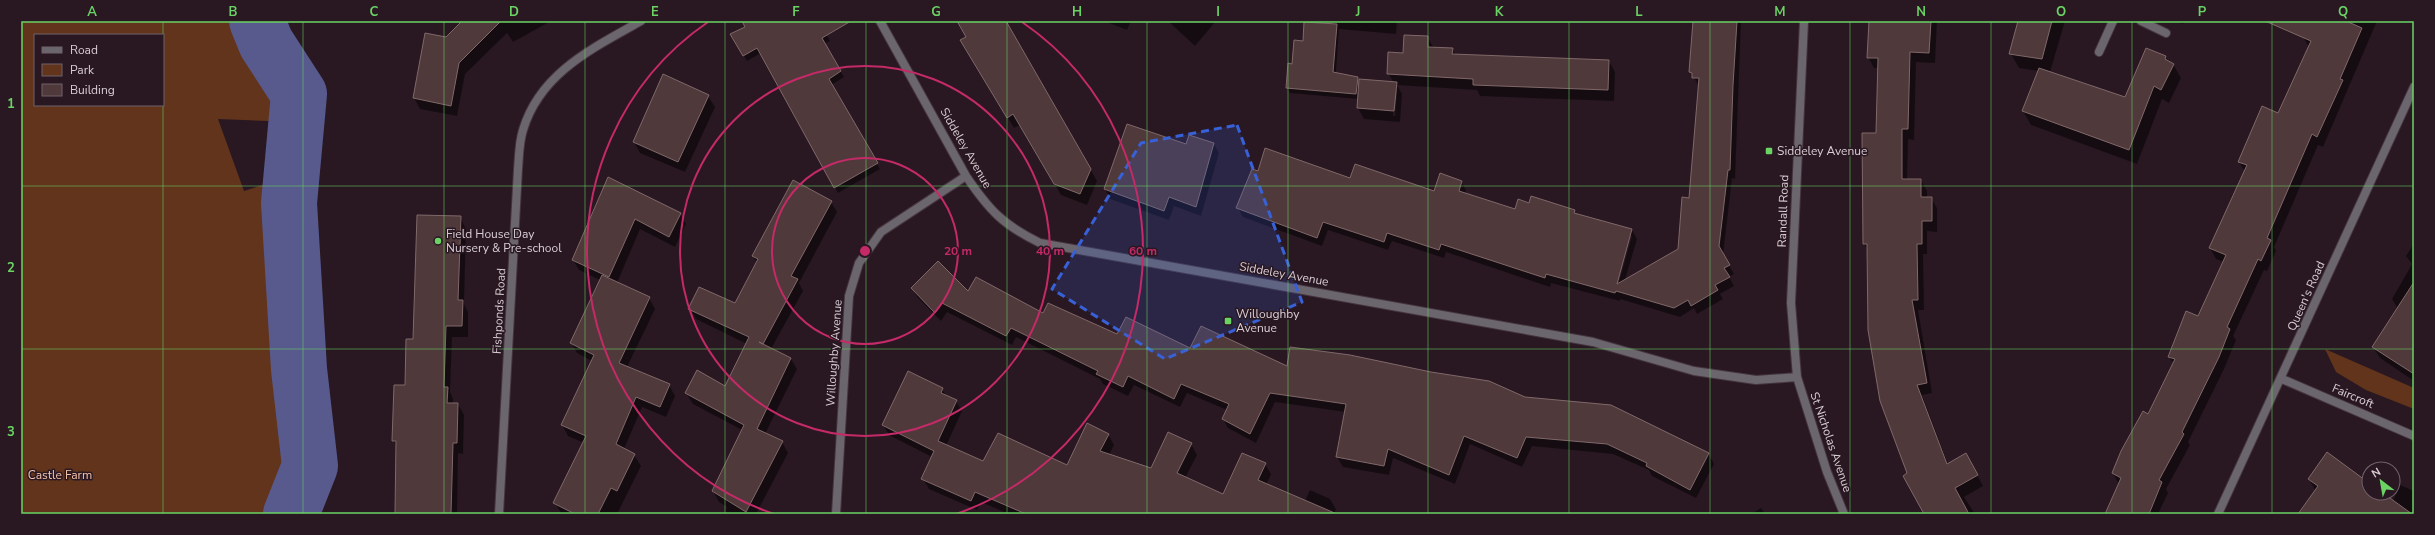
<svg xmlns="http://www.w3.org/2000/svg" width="2435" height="535" viewBox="0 0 2435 535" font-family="'Nunito Sans',sans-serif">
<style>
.green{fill:#61341b;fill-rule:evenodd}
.shadow{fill:#0007;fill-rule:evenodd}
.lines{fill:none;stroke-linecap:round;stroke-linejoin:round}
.river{stroke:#585a8d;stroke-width:56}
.building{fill:#4f393a;stroke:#806869}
.minor-casing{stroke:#45353e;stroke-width:10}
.minor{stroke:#6b666e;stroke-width:8}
.marked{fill:#3961d7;fill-opacity:0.2;stroke:#3961d7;stroke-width:3;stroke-dasharray:8 5;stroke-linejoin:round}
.grid{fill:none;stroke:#6ad364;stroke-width:1;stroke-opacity:0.55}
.ring{fill:none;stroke:#c42a67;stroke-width:2}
.poi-dot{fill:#6ad364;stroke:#291822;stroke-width:1.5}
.labels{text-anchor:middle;stroke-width:3;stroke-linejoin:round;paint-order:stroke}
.street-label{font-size:12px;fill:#d9cdd4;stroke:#291822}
.poi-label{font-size:12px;fill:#d9cdd4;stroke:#291822;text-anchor:start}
.park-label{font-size:12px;fill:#f6c4ab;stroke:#291822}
.centre{fill:#c42a67;stroke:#291822;stroke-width:2}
.ring-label{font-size:12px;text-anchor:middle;font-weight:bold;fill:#c42a67;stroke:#291822;stroke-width:3;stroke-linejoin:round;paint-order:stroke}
.neatline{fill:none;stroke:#6ad364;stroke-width:1.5}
.grid-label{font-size:13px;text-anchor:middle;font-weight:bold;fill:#6ad364}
</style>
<rect width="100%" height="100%" fill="#291822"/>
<path class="green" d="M21,21h236l9,22 33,51 -3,28 -78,-3 26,72 47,-15 -2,27 10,166 11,97 -19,48h-270zM35,35h128v70h-128z
M2325,349l89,39v21l-48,-19 -30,-18z"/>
<path class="shadow" d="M464,21h87l-38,21 -6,-9 -42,41 -8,42 -37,-7 -6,-11z
M750,21h69l11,20 -6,3 20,33 -13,8 49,84 -42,24 -77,-140 -14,8 -15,-26 14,-8z
M958,21h52l-4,2 91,158 -10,24 -26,-10 -41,-70 -6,3 -52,-87 5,-4z
M1104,21h27l-4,9z
M1168,21h48l-21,25z
M1323,21h74l-1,13 -57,-5 -3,44 22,5 1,2 35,3 -6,-10 16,-19 23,-17 7,11 18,1 4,6 153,6 6,11 -1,29 -134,-5 -3,-6 -80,-5 5,9 -2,28 -36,-3 -6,-11v-9l-68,-6 -3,-5 6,-23 11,-23 19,-18zM1395,92h2l-2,24h-2z
M1694,21h47l-6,158 -3,-1 -9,77 11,19 -5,3 5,9 -14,8 3,5 -26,15 -3,-6 -14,9 -60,-18v2l-69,-18 -1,4 -104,-35 -2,6 -52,-17 -4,9 -60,-20 -6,16 -79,-29 -5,-9 20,-36 92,8 85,13 26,-12 5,9 -1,4 51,16 14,-6 44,7 3,4 55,15 5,9 -12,41 54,-30 11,-51 9,-113 -9,-14zM1630,236h2l-15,53 -2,-1z
M1870,21h67l-2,42 -19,-1 -2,78 -6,-1 -1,41h14l6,11v7h4l6,10v24l-10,-1v23h-4l1,56h-6l14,83 -10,2 26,69 18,-10 17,32 -19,11 11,17h-50l-16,-40 -41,-223 -4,-7 -1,-110h14l2,-66h-5l-6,-11z
M2019,21h46l-15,51 76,26 39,-41 8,7 8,14 -12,25 -7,-4 -25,65 -106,-39 -8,-14 16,-40 -20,-3 -8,-14z
M2176,21h8l-1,3z
M2310,21h67l-54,126 -5,-2 -44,102 2,4 -9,20 -3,-1 -31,66 3,4 -12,29 -36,73 2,3 -24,44 2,4 -10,21h-52l13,-29 -6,-12 36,-57 25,-52 -5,-7 29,-40 26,-55 -8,-3 -6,-11 35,-76 -6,-10 39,-47 31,-68 -6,-10z
M708,96l7,11 -30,65 -45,-19 -6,-11z
M1214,144l5,9 -18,63 -27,-10 -5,14 -59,-21 -5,-10 82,-44z
M609,179l71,35 6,10 -11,23 -35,-18 -23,54 32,15 6,11 -28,58 42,18 6,11 -9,21 -24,-10 -18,42 10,6 7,11 -24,48h-55l-8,-12 30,-59 -16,-7 -6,-11 30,-64 -15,-8 -6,-10 29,-63 -21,-10 -6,-10z
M831,202l6,10 -38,71 4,8 -32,58 20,10 6,10 -32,65 17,8 6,11 -32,61h-32l3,-7 -8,-5 -6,-11 29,-61 -49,-26 -7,-11 39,-6 22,-43 -51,-25 -6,-10 45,-4 22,-42 -4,-7z
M460,217l6,12 -2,75 4,8v25h-16l-2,55 3,7v5h5l6,11 -1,39 -5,-1 -1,61h-61l1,-67 -4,-7 21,-100z
M2414,243v138l-34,-23 -7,-11 25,-38 -6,-10 20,-35 -6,-8z
M912,288l57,5 148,43 171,31 236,31 87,8 98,48 5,10 -18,34 -44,-22 -3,-6 -36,-16 -81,-8 -10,21 -52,-23 -15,40 -62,-26 -4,17 -46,-8 -6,-10 9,-45 -71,-10 -19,41 -28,-15 -5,-9 4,-9 -40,-17 -7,14 -46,-22 -6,11 -25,-12 -3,-5 -84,-42 -4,8 -65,-33 -6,9 -24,-24z
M942,389l4,7 10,5 6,10 -16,35 37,16 85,4 40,-32 6,11 -5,10 43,14 39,-25 6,11 -12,23 39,17 41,-31 6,10 -5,11 39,16 5,-11 20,9 6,10 -2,5h-325l-28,-12 -4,8 -48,-21 -6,-10 9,-22 -43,-22 -6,-10z
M2309,479l60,5v9h13l11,8 7,-16 14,6v23h-115l16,-24z
M1761,508l4,6h-14z"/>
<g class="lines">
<path class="river" d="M257,21l9,22 33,51 -10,109 10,166 11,97 -19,48"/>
</g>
<path class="building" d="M462,21h39l-42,42 -8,43 -38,-8 12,-65 21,4z
M742,21h109l-29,17 19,33 -12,8 49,84 -44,25 -77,-140 -14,8 -13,-22 15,-7z
M957,21h49l85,148 -11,25 -26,-10 -41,-70 -6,4 -47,-78 6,-3z
M1693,21h44l-4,64 -3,85h-2l-9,76 11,19 -6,3 6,9 -15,8 3,5 -27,16 -3,-6 -14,8 -58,-17 -1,2 -69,-19 -1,4 -104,-34 -2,6 -52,-17 -3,9 -61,-20 -6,16 -81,-30 16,-39 6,2 7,-23 85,30 5,-14 79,27 6,-18 22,8 -3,10 56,18 3,-10 11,4 2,-7 44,14 -1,3 58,16 -15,55 61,-35 4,-52 7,1 10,-120h-7v-5l-3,-1z
M1869,21h62l-2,32 -19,-1 -2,77h-6v50h19v18h11v24h-10v23h-5l1,56h-6l15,83 -10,2 30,79 19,-11 12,22 -23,13 14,26h-45l-21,-38 4,-3 -27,-72 -12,-71 -1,-86h-4l-1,-111h14l2,-75h-11z
M2018,21h34l-10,38 -33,-5z
M2265,21h81l16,7 -22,51 3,1 -26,57 -5,-3 -45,104 4,2 -10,21 -3,-2 -31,68 3,2 -11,28 -37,75 2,2 -25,46 3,2 -13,32h-44l16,-36 -9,-5 9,-22 22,-40 5,3 27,-55 -7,-2 18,-46 12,5 28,-61 -17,-7 38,-83 -9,-3 24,-56 16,7 33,-72z
M1304,22l33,2 -4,48 25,5 -2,17 -70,-6 2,-25 4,1 2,-24 9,1z
M1404,35l24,1v11l25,1 -1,6 157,6 -1,30 -135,-5v-6l-86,-5 1,-22 15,1z
M2146,48l20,8 -1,3 9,5 -13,26 -7,-4 -25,64 -107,-39 17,-43 86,29z
M663,74l46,21 -31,67 -45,-20z
M1359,79l38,3 -3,29 -37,-3z
M1127,124l59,20 3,-9 25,8 -18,64 -27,-10 -5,14 -60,-22z
M608,177l73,36 -12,24 -34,-18 -26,58 -37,-17z
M793,180l39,21 -41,75 7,3 -35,65 -4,-2 32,16 -34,71 26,12 -37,71 -34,-21 32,-66 -59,-32 12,-23 28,16 24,-49 -61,-28 11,-22 36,16 23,-44 -6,-3z
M417,215l44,1 -3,84h5l-1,26h-16l-2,61h4l-1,16h11l-1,40h-4l-2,71h-56l1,-73h-4l2,-56h11l1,-46h7z
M938,261l30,30 8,-14 67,36 5,-10 69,31 9,-17 64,31 11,-22 86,40 3,-19 60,8 81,17 58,9 36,16 86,8 98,48 -19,37 -44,-24 1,-3 -40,-19 -81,-7 -9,21 -53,-22 -15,39 -61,-26 -4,17 -48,-9 10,-53 -76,-11 -20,41 -28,-15 7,-15 -48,-20 -7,15 -46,-23 -5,11 -27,-13 2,-3 -87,-43 -5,8 -64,-33 -7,10 -24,-25z
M602,275l48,22 -31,66 51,21 -10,23 -24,-10 -20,47 19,10 -18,37 -6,-3 -13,26h-23l-22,-11 33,-67 -25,-11 33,-70 -24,-12z
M2414,282v92l-42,-27z
M908,371l35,17 -2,5 16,7 -19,41 45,20 15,-28 69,32 20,-42 22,11 -9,17 51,17 17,-36 24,11 -15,30 46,21 19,-41 24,10 -8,17 79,34h-311l-51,-22 -4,9 -50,-22 13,-28 -52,-26z
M2327,452l42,31v10h14l29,21h-114l20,-28 -10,-7z"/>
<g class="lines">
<g class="minor-casing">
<path id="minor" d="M880,21l86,155c23,34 37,49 74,67l553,99 101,29 62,9 41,-3
M1804,21l-13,282 6,74 30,95 17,42
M2141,21l25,12
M2099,52l14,-31
M2282,379l132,57
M499,514l19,-345c1,-12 1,-27 5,-39 17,-57 70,-82 118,-109
M836,514l13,-218 10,-33 22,-31 85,-56
M2218,514l196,-427"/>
</g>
<use href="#minor" class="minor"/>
</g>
<path class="marked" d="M1237,125l65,177 -137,57 -113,-70 89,-146z"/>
<path class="grid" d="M163,21v14M303,21v493M444,21v493M585,21v493M725,21v493M866,21v493M1007,21v493M1147,21v493M1288,21v493M1428,21v493M1569,21v493M1710,21v493M1850,21v493M1991,21v493M2132,21v493M2272,21v493M163,105v409M21,186h2393M21,349h2393"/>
<g class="ring">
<circle cx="865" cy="251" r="93"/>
<circle cx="865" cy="251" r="185"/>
<path d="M774 514A278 278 0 0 1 708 22M1022 22A278 278 0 0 1 956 514"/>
</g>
<g class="poi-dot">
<rect x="1765" y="147" width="8" height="8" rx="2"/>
<circle cx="438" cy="241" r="4"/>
<rect x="1224" y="317" width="8" height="8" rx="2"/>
</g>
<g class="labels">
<g class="street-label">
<text transform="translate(966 148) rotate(60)" y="4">Siddeley Avenue</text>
<text transform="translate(1783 211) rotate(-88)" y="4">Randall Road</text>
<text transform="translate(1284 274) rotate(10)" y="4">Siddeley Avenue</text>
<text transform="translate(2306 296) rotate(-66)" y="4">Queen's Road</text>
<text transform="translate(499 311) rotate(-87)" y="4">Fishponds Road</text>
<text transform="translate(834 353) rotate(-86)" y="4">Willoughby Avenue</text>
<text transform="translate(2353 396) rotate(23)" y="4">Faircroft</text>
<text transform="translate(1831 442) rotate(71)" y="4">St Nicholas Avenue</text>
</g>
<g class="poi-label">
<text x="1777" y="155">Siddeley Avenue</text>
<text x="446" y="238">Field House Day<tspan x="446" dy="14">Nursery &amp; Pre-school</tspan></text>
<text x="1236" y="318">Willoughby<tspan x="1236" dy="14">Avenue</tspan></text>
</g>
<g class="park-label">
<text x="60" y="479">Castle Farm</text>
</g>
</g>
<circle cx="865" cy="251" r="6" class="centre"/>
<g class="ring-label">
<text x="958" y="255">20 m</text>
<text x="1050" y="255">40 m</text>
<text x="1143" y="255">60 m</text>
</g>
<rect width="2435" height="535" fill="none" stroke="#291822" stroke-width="44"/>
<rect x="34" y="34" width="130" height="72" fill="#291822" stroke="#6f6069"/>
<rect x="42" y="47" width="20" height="6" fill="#6b666e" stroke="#6f6069"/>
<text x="70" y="54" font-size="12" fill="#d9cdd4">Road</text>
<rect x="42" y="64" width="20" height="12" fill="#61341b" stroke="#6f6069"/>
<text x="70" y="74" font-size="12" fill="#d9cdd4">Park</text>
<rect x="42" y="84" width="20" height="12" fill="#4f393a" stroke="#6f6069"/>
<text x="70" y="94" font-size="12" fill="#d9cdd4">Building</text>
<g transform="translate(2381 481) rotate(329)"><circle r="19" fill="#291822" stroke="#6f6069"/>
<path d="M0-3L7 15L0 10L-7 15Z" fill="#6ad364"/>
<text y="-6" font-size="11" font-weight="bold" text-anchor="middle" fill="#d9cdd4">N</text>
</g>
<rect x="22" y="22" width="2391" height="491" class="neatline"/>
<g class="grid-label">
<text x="92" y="16">A</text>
<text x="233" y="16">B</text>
<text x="374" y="16">C</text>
<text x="514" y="16">D</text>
<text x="655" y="16">E</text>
<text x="796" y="16">F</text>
<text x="936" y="16">G</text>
<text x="1077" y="16">H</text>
<text x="1218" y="16">I</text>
<text x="1358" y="16">J</text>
<text x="1499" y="16">K</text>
<text x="1639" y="16">L</text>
<text x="1780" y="16">M</text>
<text x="1921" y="16">N</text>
<text x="2061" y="16">O</text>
<text x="2202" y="16">P</text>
<text x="2343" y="16">Q</text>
<text x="11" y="108">1</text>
<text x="11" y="272">2</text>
<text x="11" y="436">3</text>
</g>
</svg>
